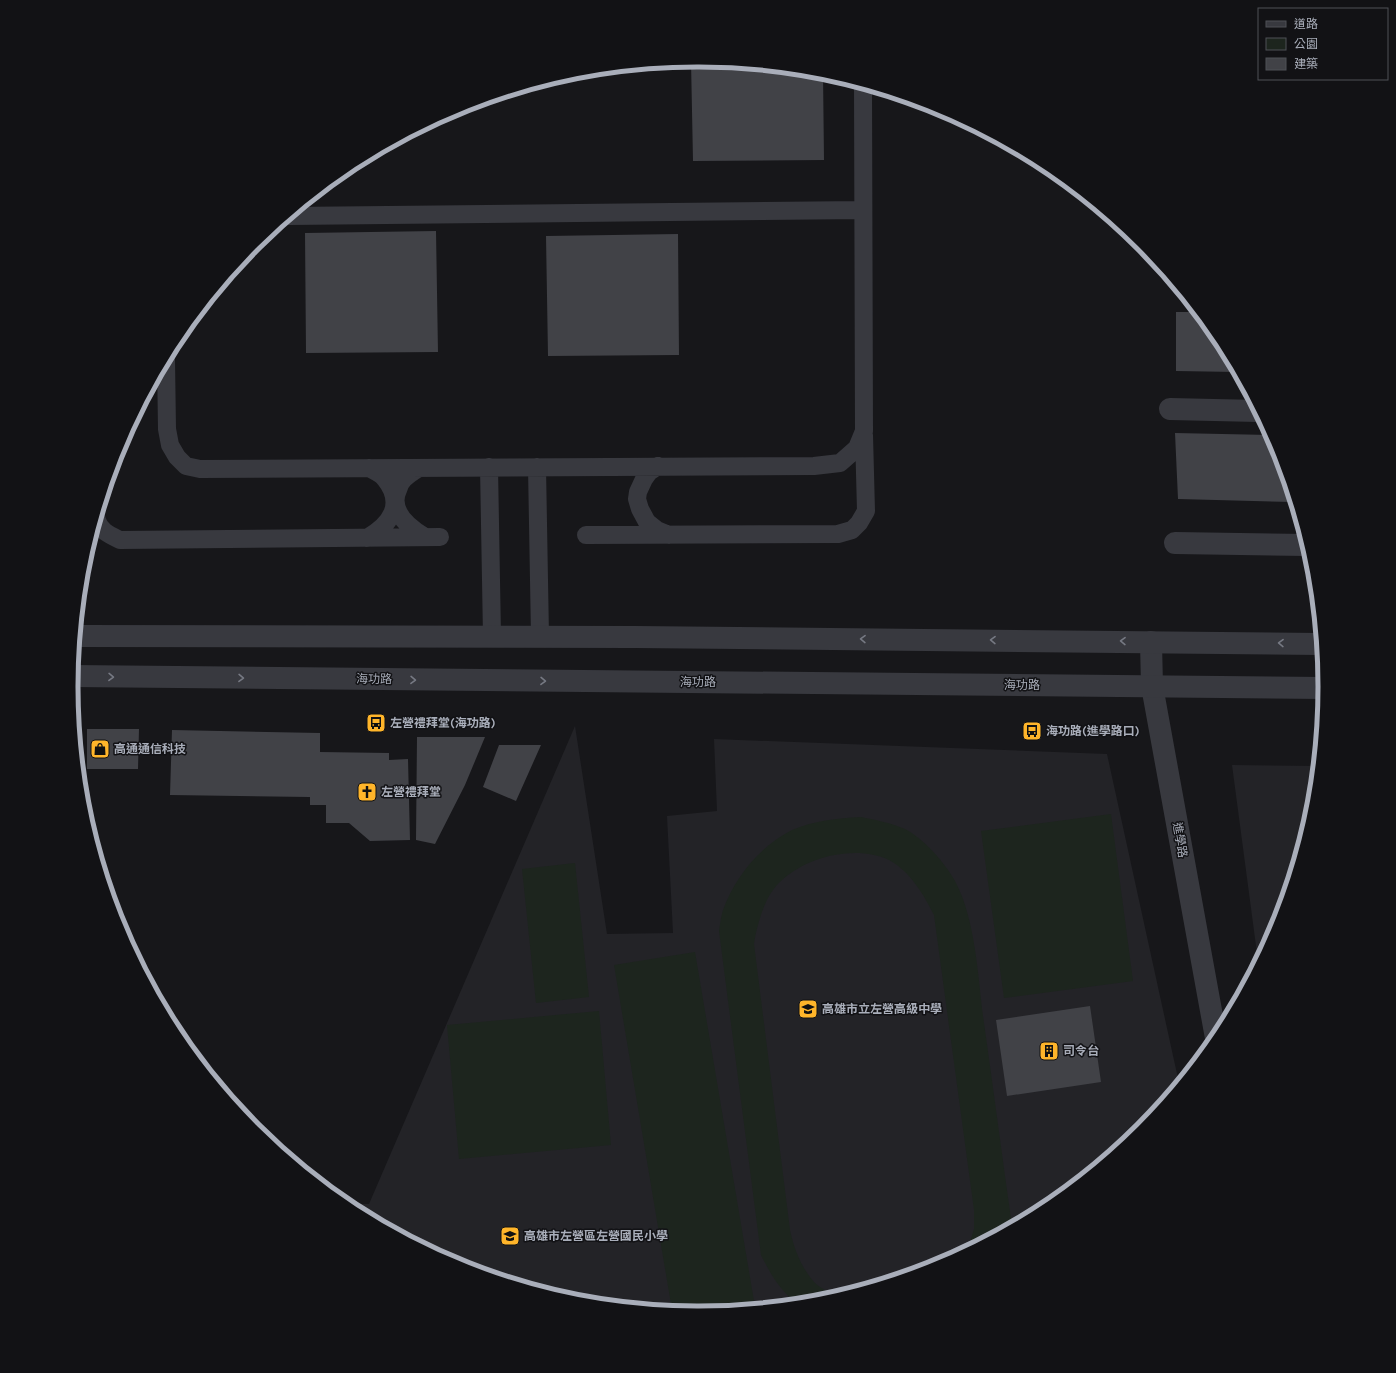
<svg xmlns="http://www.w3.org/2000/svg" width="1396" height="1373" viewBox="0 0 1396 1373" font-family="Karla,'Noto Sans TC',sans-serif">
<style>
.built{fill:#232327}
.green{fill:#1d251e}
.building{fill:#414247}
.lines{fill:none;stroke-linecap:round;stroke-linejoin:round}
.service{stroke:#38393f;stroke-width:18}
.minor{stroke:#38393f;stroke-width:22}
.tertiary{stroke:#38393f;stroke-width:22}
.oneway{stroke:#767983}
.labels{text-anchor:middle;stroke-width:3;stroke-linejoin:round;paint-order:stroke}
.street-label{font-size:12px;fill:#a9aeba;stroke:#121215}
.poi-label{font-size:12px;font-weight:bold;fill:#a9aeba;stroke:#121215;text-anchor:start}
.rim{fill:none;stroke:#a9aeba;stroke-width:5}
</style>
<rect width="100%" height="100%" fill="#17171a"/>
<path class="built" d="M575,726l32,208 66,-1 -6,-117 50,-5 -3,-72 393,15 72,329 -38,47 -95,78 -108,57 -118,36 -122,12 -122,-12 -118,-36 -108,-58 -4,-3h23z
M1232,765l85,1 -5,43 -35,117 -19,35z"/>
<path class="green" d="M1111,814l22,167 -129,17 -23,-167z
M861,817c15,3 30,6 44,12 19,10 40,34 50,52 20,37 23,94 28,135 10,70 19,140 29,210l-44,23 6,-20v-19l-40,-295c-10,-20 -24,-44 -45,-55 -36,-17 -93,-1 -116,30 -10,13 -17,39 -19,54l36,286c4,19 11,37 24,52 6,6 15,10 21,14l-15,5 -23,2c-17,-12 -27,-30 -36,-48l-42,-324c1,-7 2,-14 4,-21 12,-33 37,-64 69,-80 21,-9 46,-12 69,-13z
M575,863l14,134 -53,6 -14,-134z
M695,952l60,355 -57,6 -26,-3 -58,-345z
M599,1011l12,134 -152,14 -12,-134z"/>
<path class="building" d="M698,60l125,13 1,87 -131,1 -2,-100z
M436,231l2,121 -132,1 -1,-120z
M678,234l1,121 -131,1 -2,-120z
M1176,312h21l22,27 18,33 -61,-1z
M1175,433l95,2 7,12 16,55 -115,-3z
M87,729h52l-1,40h-51z
M172,730l148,3v19l69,1v7l19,-1 2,81 -40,1 -21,-18h-23v-18h-16v-8l-140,-2z
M417,737h68l-20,48 -30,59 -19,-4z
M499,745h42l-25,56 -33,-14z
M1090,1006l11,76 -94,14 -11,-76z"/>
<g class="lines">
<path class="service" d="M289,216l574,-6
M166,360l1,69 3,16 7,12 9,9 14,3 614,-3 26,-3 17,-15 7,-17 -1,-346
M658,466l-9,6 -5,7 -6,13 -1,7 3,10 7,13 10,8 12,5
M489,467l3,169
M537,467l3,169
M419,468c-5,3 -11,7 -15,11 -3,3 -5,7 -6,11 -10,21 12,38 27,47
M97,520c3,11 13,15 23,20l320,-3
M586,535l252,-1 14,-4 7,-7 7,-12 -2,-76
M367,538c24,-14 38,-34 18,-59 -3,-5 -11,-8 -16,-11"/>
<path class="minor" d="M1170,409l88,2
M1175,543l131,2
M1151,642l1,44 64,352"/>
<path class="tertiary" d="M77,636l559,1 684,7
M72,676l1252,12"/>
</g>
<defs><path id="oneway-chevron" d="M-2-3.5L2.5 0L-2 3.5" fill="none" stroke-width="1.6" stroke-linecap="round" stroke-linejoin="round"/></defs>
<g class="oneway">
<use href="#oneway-chevron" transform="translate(863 639) rotate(-179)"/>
<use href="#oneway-chevron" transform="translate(993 640) rotate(-179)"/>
<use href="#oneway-chevron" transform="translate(1123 641) rotate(-179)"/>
<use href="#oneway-chevron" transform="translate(1281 643) rotate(-179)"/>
<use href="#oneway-chevron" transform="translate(111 677) rotate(1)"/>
<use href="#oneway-chevron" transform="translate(241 678) rotate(1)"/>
<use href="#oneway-chevron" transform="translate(413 680) rotate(1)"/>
<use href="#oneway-chevron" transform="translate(543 681) rotate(1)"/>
</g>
<defs>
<g id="bus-square" transform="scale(1)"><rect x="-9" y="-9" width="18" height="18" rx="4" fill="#ffb52a" stroke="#121215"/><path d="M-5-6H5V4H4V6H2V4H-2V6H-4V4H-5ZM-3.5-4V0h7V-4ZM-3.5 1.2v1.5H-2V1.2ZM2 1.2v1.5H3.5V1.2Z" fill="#111"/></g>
<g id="shop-square" transform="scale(1)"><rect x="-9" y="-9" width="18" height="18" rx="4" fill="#ffb52a" stroke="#121215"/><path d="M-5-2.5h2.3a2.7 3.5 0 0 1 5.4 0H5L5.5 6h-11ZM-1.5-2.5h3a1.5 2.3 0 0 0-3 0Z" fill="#111"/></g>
<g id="church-square" transform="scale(1)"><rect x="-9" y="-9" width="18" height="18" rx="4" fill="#ffb52a" stroke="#121215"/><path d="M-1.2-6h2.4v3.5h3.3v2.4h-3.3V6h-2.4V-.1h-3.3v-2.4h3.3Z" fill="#111"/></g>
<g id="school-square" transform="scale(1)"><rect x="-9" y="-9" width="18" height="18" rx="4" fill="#ffb52a" stroke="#121215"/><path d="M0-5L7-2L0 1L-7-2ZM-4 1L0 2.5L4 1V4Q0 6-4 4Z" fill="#111"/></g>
<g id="building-square" transform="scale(1)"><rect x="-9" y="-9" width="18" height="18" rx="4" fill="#ffb52a" stroke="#121215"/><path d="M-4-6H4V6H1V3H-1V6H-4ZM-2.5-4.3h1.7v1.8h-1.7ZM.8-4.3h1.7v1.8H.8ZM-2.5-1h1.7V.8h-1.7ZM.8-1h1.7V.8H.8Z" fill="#111"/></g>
</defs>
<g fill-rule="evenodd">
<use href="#bus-square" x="376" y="723"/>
<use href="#bus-square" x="1032" y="731"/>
<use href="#shop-square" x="100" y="749"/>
<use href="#church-square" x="367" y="792"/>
<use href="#school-square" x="808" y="1009"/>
<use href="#building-square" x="1049" y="1051"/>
<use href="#school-square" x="510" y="1236"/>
</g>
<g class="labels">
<g class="street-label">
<text transform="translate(374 679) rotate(1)" y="4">海功路</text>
<text x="698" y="686">海功路</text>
<text x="1022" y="689">海功路</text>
<text transform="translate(1180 840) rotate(80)" y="4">進學路</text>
</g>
<g class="poi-label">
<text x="390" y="727">左營禮拜堂(海功路)</text>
<text x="1046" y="735">海功路(進學路口)</text>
<text x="114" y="753">高通通信科技</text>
<text x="381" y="796">左營禮拜堂</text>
<text x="822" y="1013">高雄市立左營高級中學</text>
<text x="1063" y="1055">司令台</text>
<text x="524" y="1240">高雄市左營區左營國民小學</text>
</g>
</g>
<path d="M0 0H1396V1373H0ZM697 67H699A619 619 0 0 1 1318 686V687A619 619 0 0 1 699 1306H697A619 619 0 0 1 78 687V686A619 619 0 0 1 697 67Z" fill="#121215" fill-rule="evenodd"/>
<path class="rim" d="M697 67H699A619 619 0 0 1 1318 686V687A619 619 0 0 1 699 1306H697A619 619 0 0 1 78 687V686A619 619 0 0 1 697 67Z"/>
<rect x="1258" y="8" width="130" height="72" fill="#121215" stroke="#4e5057"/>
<rect x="1266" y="21" width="20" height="6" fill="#38393f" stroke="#4e5057"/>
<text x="1294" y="28" font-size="12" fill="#a9aeba">道路</text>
<rect x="1266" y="38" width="20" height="12" fill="#1d251e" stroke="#4e5057"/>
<text x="1294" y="48" font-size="12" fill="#a9aeba">公園</text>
<rect x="1266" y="58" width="20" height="12" fill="#414247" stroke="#4e5057"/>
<text x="1294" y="68" font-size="12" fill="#a9aeba">建築</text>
</svg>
